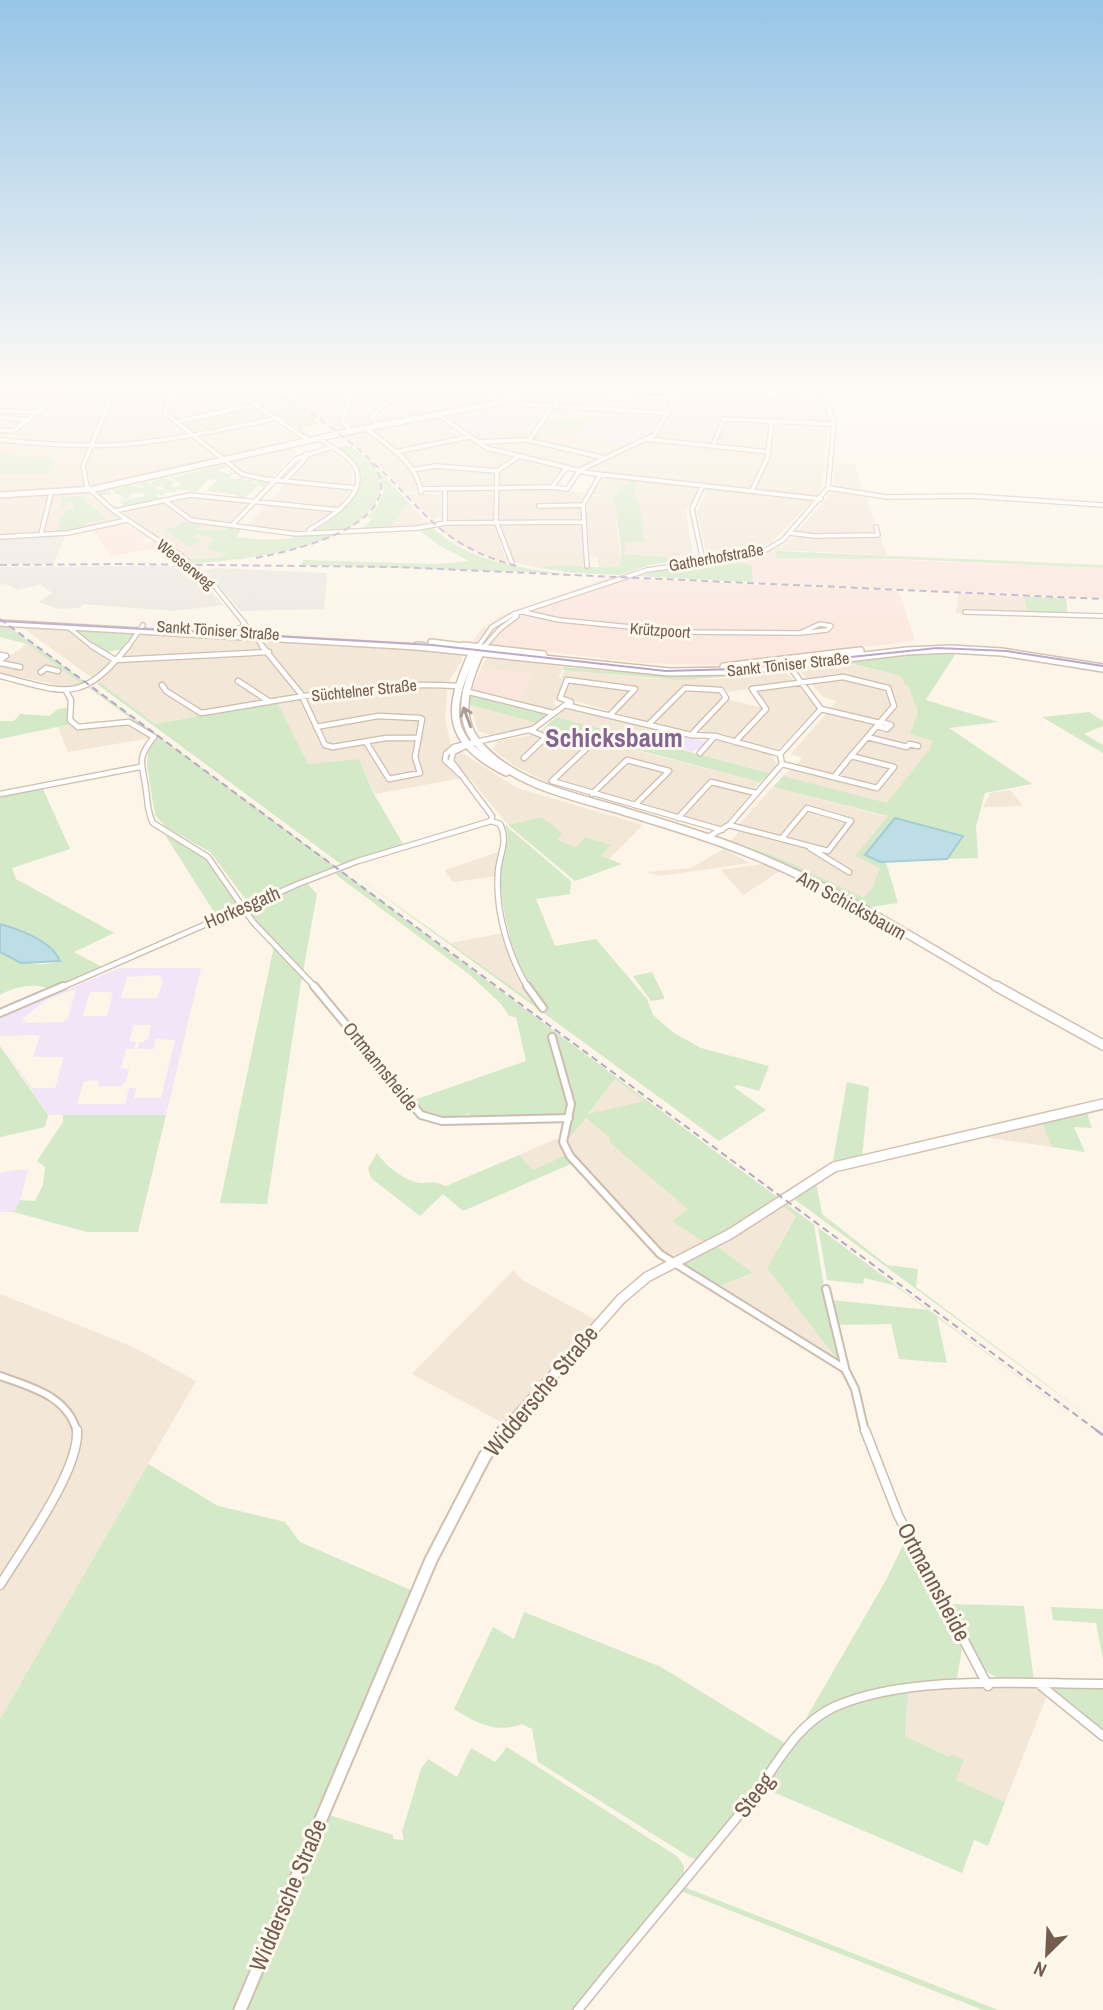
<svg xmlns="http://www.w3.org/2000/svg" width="1103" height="2010" viewBox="0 0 1103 2010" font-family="'Archivo Narrow',sans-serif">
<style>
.residential{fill:#f3e7d7}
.commercial{fill:#fbe7dd}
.industrial{fill:#ede7e1}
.education{fill:#f2e5f8;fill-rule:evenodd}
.green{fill:#d4e9c7;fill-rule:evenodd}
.water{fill:#bddee5;stroke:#a4cdd6;stroke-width:2}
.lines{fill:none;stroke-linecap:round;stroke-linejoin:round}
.street-far3-casing{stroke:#cdbdaf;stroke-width:6}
.street-far2-casing{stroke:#cdbdaf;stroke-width:7}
.street-far1-casing{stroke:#cdbdaf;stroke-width:10}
.street-casing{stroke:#cdbdaf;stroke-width:11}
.secondary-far3-casing{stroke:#d2bfaf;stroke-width:8}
.secondary-far2-casing{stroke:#d2bfaf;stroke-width:10}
.secondary-far1-casing{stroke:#d2bfaf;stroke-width:12}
.secondary-casing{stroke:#d2bfaf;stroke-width:15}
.street-far3{stroke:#fff;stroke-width:3.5}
.street-far2{stroke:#fff;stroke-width:4.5}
.street-far1{stroke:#fff;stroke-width:6}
.street{stroke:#fff;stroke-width:8}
.secondary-far3{stroke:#fff;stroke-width:5}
.secondary-far2{stroke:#fff;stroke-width:7}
.secondary-far1{stroke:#fff;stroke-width:9}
.secondary{stroke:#fff;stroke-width:11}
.tram{stroke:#b8a6c6;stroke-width:2}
.rail-far1{stroke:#b8a6c6;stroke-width:2;stroke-dasharray:7 4.5;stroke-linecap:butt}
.rail{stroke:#b8a6c6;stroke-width:2.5;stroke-dasharray:16 10;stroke-linecap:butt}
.oneway{stroke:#ac9d94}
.labels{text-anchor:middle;stroke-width:6;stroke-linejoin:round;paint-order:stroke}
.far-street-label{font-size:16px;fill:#755c4d;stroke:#fef9ef}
.street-label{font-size:19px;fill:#755c4d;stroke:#fef9ef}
.near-street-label{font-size:23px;fill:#755c4d;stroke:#fef9ef}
.district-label{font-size:26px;font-weight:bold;fill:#846591;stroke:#fef9ef}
</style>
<rect width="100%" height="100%" fill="#fcf5e8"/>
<path class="residential" d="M78,386h35l-34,80 5,21 -84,6v-19h47l7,-15 -54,-6v-43l20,-1 17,-12 39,-8z
M119,386h50l-7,27 25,22 -41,6 -52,4z
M175,386h49l30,18 -78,16 -9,-11z
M312,386h218l-27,14 -167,32 -47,-36z
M546,386h269l8,11 6,20 -8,73 -3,5 -4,1 -219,-24 -5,-1 2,-3 -26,-3 -13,21 -134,3 -1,2 -14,1 -26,-28 -38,-29 23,-5 5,2 135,-26z
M276,420l27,19 -81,17 -25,-19z
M188,438h5l23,19 -105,25 -18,4 -3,-3 -5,-15 9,-20z
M290,446l7,6 -26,26 -23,-4 -20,-13z
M329,450l22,17 2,7 -1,11 -63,-6 24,-26z
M835,463h19l10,29 -31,-6z
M605,477l25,2 -3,6h-5l-6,12 -24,-3z
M638,480l60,8 -7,17 -6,4 9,48 -70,-3v-12h21l-5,-37 -6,-14z
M286,482l64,7v1l-13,19 -68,-7z
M707,487l106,13 -42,43 -27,9 -37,5 -10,-44z
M550,488l37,5 -6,10v16l-83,2 -1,-31z
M450,490h42l2,31 -47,1v-30z
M834,490l31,4 22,61 -107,-5z
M88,494l36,29 -53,12 -71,3v-42z
M406,494h35l1,23 -5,1 -4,5z
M191,496l56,6 2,2 -18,18 -5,1 -33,-5 -23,-17z
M591,496l23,2 7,67 -22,3 -2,-11h-6l-5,-48z
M162,502l25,17 40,7 -10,12 12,16 -13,4 -28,1 -66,-47z
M409,503l20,22 -39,4z
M267,504l66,7v1l-32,21 -55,-7z
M582,523l4,43 -47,2 -22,-5 -4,-2 -11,-29v-7l3,-1z
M442,524h56l3,22 6,14 -3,2 -15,-5 -29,-12 -24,-19z
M958,593l67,4 3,17 -72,-1z
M22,627l44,2 39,27h12l17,-23 262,15 63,6 4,4 -15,25 -3,36 6,27 66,42 126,37 -34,34 -9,-3 11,-10 -35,1 -20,-7 5,-6 -21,-17 -32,8 -38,-46h-14l-81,15 -16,-35 -51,5 -31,-62 -122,22z
M27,644l58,41 -31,2 1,-2 -10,-3 -45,-9v-20l11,2z
M492,658l72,9 -6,11 7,2 -4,-2 4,-8 93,9h60l68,-7 9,10 -67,10 -4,-4 -44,-1v6l-30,29 -92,-26 -5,8 4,2 -5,5 -34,-9 14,-28 -51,-6 5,-9z
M846,663l55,13 4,8h3l24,56 -2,8 -43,56 -104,-28 20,-18 -12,-4 46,-53 -14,-4 -23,-26z
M797,684l20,24 -39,42 -40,-10 32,-30 -13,-17 1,-3z
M690,689l30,3 3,7 -32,33 -38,-10z
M729,700l35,8 -29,31 -38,-9z
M470,705l67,18 -4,4 -39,9 -16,-5z
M566,707l99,24 -12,11 -97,-25z
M134,719l22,18 -88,15 -10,-25 16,-4 6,3h17z
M546,726l88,24 126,32 -36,43 -7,1 -166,-46 -3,3 -35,-18 -20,-16 5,-8 39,-7z
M715,739l59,16 -2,2 6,8 -8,8 -70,-19z
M773,787l115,30 -32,39 25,12 -8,18 -9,13 -84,-41 -49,-17 11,-13 -3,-4z
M1010,790l13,16 -40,1 7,-14z
M724,849l26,14 -91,13 -11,-4 43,-4z
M501,851l-5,25 -43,6 -8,-12z
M762,864l18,7 -37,24 -22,-25z
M503,933l16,41 15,27h-5l-79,-58z
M615,1079l31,22 -58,14z
M585,1118l25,20v5l79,66 -16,11 34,24 -28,14 -17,-7 -90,-96 -5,-13z
M1041,1120l11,27 -83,-12z
M558,1138l8,17 -33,15 -14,-15z
M782,1205l14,10 -19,34 49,97 16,20 -125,-79 35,-13 -37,-29z
M514,1270l8,10 76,41 -93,103 -93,-50z
M0,1294l133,53 63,34 -196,338z
M955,1688h80l12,7 -42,107 -49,-22 7,-20 -13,-3 -45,-21 3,-44z"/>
<path class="commercial" d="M10,386h68l-11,12 -30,-1 -17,12 -20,1v-16z
M124,523l25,15 -7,1 2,4 10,-2 9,6 -52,9 -19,-26z
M781,547l-1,3h-3l46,7 280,11v30l-350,-16 -1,-17 -20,-5 28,-5z
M608,578l291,13 16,50 -198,24 -73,-2 -172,-20 9,-14 21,-14z
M481,668l19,2 32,4 -14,28 -46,-12z"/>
<path class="industrial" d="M65,536l-11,28h-54v-26z
M187,566l37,39 -50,6 -91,-7 -3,4 -22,1 -19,-7 13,-9 -11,-9 -24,6 -7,-5 -10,-1v-17z
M216,568l111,5 -3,36 -83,2 -27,-31 -12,-9z"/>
<path class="education" d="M488,409l12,9h13l-7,11 -4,-1 -6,5 -22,2 -25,-18z
M590,422l65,5 -3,5 -28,14 -41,-13z
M665,731l42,11 -7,7h-4l-4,3 -39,-10z
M120,968h81l-35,147h-118l-48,-73 32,46h23l9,-31h-31l7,-22 -40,1v-19zM159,975l4,7 -6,16h-36l6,-21zM76,989l-8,30 -7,3 -34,1 -5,-4 26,-20zM90,992h23l-6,24h-24zM134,1025h17l-2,11 -5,6h-5l-2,7h17l2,-10 19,1 -14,58h-27l2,-10h-7l-4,16h-48l7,-23 15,-1 -1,6h22l6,-4 3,-13 -8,-1 5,-19h8l2,-7 -7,-1z
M15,1170h13l-8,30 -6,12h-14v-39z"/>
<path class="green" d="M230,386c42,0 59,13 90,38l-19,4 12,9 -4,1z
M257,406l15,11 -76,16 -17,-10z
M546,418l44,4c-8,13 -28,15 -43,11l-10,7 -5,-2z
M349,445c7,6 15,11 21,17 10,9 13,22 8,35 -21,52 -135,63 -182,66l-6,-4 26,-1 12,-4 -21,-6 7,-10 -16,-4 -5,4 11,3 -15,6 -24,-18 10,-2 6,-5 21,2 -5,6h25v2l6,-6 14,2 -5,9c25,3 41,4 65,-1 19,-4 64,-41 56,-65 -3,-11 -15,-17 -23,-23z
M0,453l54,6 -6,15h-48z
M223,464l5,2 -10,4 2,2 8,2 6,-3 6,3h-9v5h9l3,-4 4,2 -6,4 14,-2 -4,5h4l3,-5 11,3 -6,6 -4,-3 -16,14 -6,-1v-3l-31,-4 12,-11 -10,-1 -12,13 -21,-3 2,3 -13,1v3l-7,-2 -1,2 5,3 -42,10 -6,-4 7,3 6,-1 -6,-5 24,-6v-2l-12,-1 -4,3 2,2 -10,3 4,-3 -5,-4h-6l3,-2 -3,-2 -3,1 1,3 -10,2 -4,-4 6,-3 4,2 18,-4 -8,-2 15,-3 -3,3 16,3 -6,-4 5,-1 -2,-2h-6l7,-2 15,11 6,-1 -3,-3 -5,1 -7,-4 12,-5 -2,-2 6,-2 -4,3 14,5 -4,3 2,2 9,-2 -16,-11 7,-2 -4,3 7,2z
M378,469l31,34 -19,26 -28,1 10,-12 -5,-1 10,-10 7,-16z
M630,479l8,1 -4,11 6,14 5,37h-20l-1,12 70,4 -44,7 -31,10 -45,-2 -35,-5c25,-8 56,4 81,-3l1,-15 -7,-52 -23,-2 25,1 6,-12h5z
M84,496l4,4 -3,1 22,18 -22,4 5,5 -34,4 4,-12 -4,-2 9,-2 -1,-7 10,-1 -1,-7 -7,1 1,4 -6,2 1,-11z
M431,526c34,33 81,41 126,47l-256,-8 2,-5 133,4 33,-3 -29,-15 -24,-18z
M775,551l328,14v3l-204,-9 -122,-1z
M732,560l20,5 1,17 -117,-6 40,-9z
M1012,596l54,2 2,17 -40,-1 -4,-17z
M0,626h8l80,58 -3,2 -58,-42 -27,-7z
M76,631h57l2,4 -13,14 -15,3z
M956,653l-30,47 72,22 -49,6 83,56 -47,9 -9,33 2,32 -31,1 15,-22 -82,25h6l12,41 -34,5 -134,-65 1,-2 49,17 84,40 9,-12 7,-18 -25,-12 33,-40 -115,-29 10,-11 104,27 43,-55 2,-8 -22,-6 8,-22 -10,-27h-3l-4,-9 -56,-14 73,-8z
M564,667l113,10 104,-8 5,3 -106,8 -117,-10z
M99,682l56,42 122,-22 31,62 51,-5 15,35 29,50 -61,21 -245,-181z
M92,687l244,180 -89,34 -37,-49 -44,-25 -11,-12 -8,-49 1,-15 3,-2 -3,-2 8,-10 -67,-49z
M470,695l77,20 -10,8 -67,-18z
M68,708l-1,10 4,6 -71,15v-18h14l6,-7 29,2 9,-7z
M1089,712l14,9v5l-19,8 19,11v8l-61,-36z
M556,717l214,56 -10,9 -214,-56z
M42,787l28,62 -58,19 4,11 98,54 -40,19 28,15 -50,23c-15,-8 -37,-4 -52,5v-43c18,9 40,17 60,9 -9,-21 -39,-30 -60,-37v-129z
M540,817l10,6 12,11 -5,6 19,7 9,-10 26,8 -10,11 21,8 -47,17 -67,-56z
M504,824l67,57 -1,13 -34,5 19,47 41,-7 51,60 6,16 21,18 27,15 68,18 -10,25 -21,-6 -4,2 32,23 -47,31 -373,-272 198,141 2,-2c-29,-26 -47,-98 -45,-137 1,-17 12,-30 3,-47z
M165,835l35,19 12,10 27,41 -23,10z
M341,871l379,284 60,44 -73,45 -35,-23 16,-12 -78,-66v-5l-24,-20 -20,24 8,-30v-15l-19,-60h-6l19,62 -1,16 -96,3 -2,-4c-23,5 -42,6 -58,-13l115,-40 -10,-44 -7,-1 -7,-11 -32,-30 -135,-101zM615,1079l30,22 -57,13z
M307,883l10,11 -14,78 -58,-64z
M274,946l28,30 -35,228 -47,-1z
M652,972l12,25v2l-13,2 -18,-25z
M0,1046l48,69 -3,12 -45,10z
M847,1082l22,5 -7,71 -30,8z
M1086,1110l6,18 -18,-1 11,25 -33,-5 -11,-27z
M63,1115h103l-28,117h-51l-73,-20 6,-12 15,1 8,-16 2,-18 -8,-6 26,-39z
M377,1153c8,12 30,31 47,30 10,-1 13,-1 22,3l73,-31 14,15 33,-15 7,8 -110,48 -20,-17 -23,22 -49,-38 -3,-10z
M816,1182l6,32 65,51 31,4 -2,18 187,140 -310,-229z
M785,1203l318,236 -166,-122 10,46 -48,-4 -8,-35 -55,1 -5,-25 97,10 -34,-25 -30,-7 -1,6 -36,-4 -9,-53 -4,-2 12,74 16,67 -75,-98 29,-52 -14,-11z
M715,1245l38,28 -36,14 -31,-19 -2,-5z
M148,1464l70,42 67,16 15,20 113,49 -176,419h-237v-291z
M907,1537l56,106 -7,41 -92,10 -63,33 85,-147z
M947,1604l77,2 10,75h-31l-16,-9z
M1051,1607l52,2v50l-7,-36 -43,-3z
M524,1612l137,55 127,78 -89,114 -8,-1 -153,-96 -6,-33 -10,-5c-26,10 -46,-1 -68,-15l39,-82 21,12z
M1058,1686h45v48l-50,-43z
M908,1692l-3,44 45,21 1,-3 13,6 -8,20 49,22 -17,44 -14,-6 -12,33 -198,-85c49,-68 57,-84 144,-96z
M507,1747l171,110 6,9v11l-109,133h-328l82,-195 64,20v4l11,1 -2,-8 19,-63 7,-10 29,18 14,-29 24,14z
M684,1887l314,123h-15l-302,-119z"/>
<path class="water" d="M895,818l68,18 -16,23 -67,3 -15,-7z
M0,924c21,6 52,17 60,37l-39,2 -21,-11z"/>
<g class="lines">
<g class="street-far3-casing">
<path id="street-far3" d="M116,386l-33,80 4,21 27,24 69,46 30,27 51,64
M172,386l-7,27 77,61 22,5 91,9
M227,386l81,54
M435,386l40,7 27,9
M761,386l14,9
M531,388l79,10 215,-4
M412,391l9,3 17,-7
M201,394l29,-6
M568,394l16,-8
M519,404l149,9
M0,411l38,1 11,-8 -12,-1
M437,414l50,34 102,25 232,26
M0,417l28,3
M175,422l84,-18
M378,426l-6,-9 15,-15 36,-16
M365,428c22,17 52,34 56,64
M0,430l13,1 25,-19
M351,431l-9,-10 12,-35
M530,439l31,-45
M646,439l123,13
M0,440c38,3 75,7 113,5 56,-3 110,-16 165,-27
M478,442l49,-2 78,18
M712,448l12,-29 110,5
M395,452l74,-15
M567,467l-15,20 15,2 13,-19 74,-35 17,-29 2,-8 -5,-12
M412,470l24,-4 61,5
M284,481l21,-22 1,-6
M703,485l-11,24 11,52
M828,488l59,9 84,-1 132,9
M421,489l131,-2
M445,489v34
M752,490l15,-31 5,-38
M164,500l27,20 105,14 122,-6 27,-5 139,-1
M539,506l44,-1
M114,511l76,-16 149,15
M232,525l64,-66 35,-12
M309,530c19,-11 64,-38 44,-66 -8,-11 -23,-18 -35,-26
M790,533l25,3 63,-1 -2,-8
M41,534l10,-41
M0,537l68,-4 59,-13
M512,563l-16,-42 1,-50 21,-14
M587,566l-4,-61 17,-30
M523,612l36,8 124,12 117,1
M965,612l138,4
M820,624l11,2 -4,4 -27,3z
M67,626l27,22
M232,630l10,-3 2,-5
M127,648l16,-23
M477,648l15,-21 22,-13 133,-44 96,-14 23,-6 17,-10 45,-52 6,-64 -13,-38
M483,648l17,-19 17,-13"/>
</g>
<g class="street-far2-casing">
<path id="street-far2" d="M92,646l23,14 154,-8
M262,646l39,48 24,51 8,2 53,-9h33
M475,650l3,-4
M481,650l4,-4
M0,655l6,1 -6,4
M0,663l20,4
M41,672l5,-4 12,3
M0,676c67,17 81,28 128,-30
M238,681l32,21
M162,685l4,6 35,22c85,-13 171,-33 257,-27
M66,691l5,9 -1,20 8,7 51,-5 25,15c-19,23 -11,27 -8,53 2,12 1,22 7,33l55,34 45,65 63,66
M465,691l88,22
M565,705l6,-3 -11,-4 7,-18 68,9 -25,26
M821,709l59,14
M649,724l36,-36 36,2 5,8 -35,37
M877,726l10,3 4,-4 -10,-3
M316,727l62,-11 42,2 2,1 -7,38 5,16 -31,6 -23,-37
M546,737l41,11 -35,33
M867,737l40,10 2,-3 9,2
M735,742l31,-33 -14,-20 91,-12 45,11 6,18 -43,50
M466,746l-13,6 -2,9 41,55 -1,5
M700,753l15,-17
M524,758l22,-21 -17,-7
M782,764l95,24 17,-21 -43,-11 -17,21
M460,774l-15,-14 1,-6 8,-7 79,-18 32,-24 126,30 24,1 65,18
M552,781l170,49
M0,794l140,-27
M592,794l35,-34 42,11 -34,34
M678,818l33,-36 45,11
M491,821l9,3c9,18 -1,30 -2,48 -3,38 10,83 30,116
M729,825l99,26 23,-30 -44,-13 -25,30
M708,837l21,-12 53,-61 -2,-10 41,-45 -34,-46
M810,848l39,24
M60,988l238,-104 60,-23 133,-40"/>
</g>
<g class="street-far1-casing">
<path id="street-far1" d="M314,986l107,129 21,6 127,-3
M527,986l16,22
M0,1013l63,-27
M552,1037l19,67 -8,38 7,14 90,98 185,115 10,20 10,43
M826,1289l19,79
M0,1376c31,11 68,20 77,56"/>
</g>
<g class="street-casing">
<path id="street" d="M865,1430l33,85 90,171
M0,1585c22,-36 80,-115 77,-155
M1039,1684l64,52
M578,2010c55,-69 113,-136 169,-205 27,-34 46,-79 87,-98 73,-33 190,-23 269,-23"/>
</g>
<g class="secondary-far3-casing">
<path id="secondary-far3" d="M0,495l94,-6 257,-58 151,-29 33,-16
M0,623l435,25
M431,642l48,6"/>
</g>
<g class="secondary-far2-casing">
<path id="secondary-far2" d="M417,646l252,26 66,-1 172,-20 43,-2 52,3 101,16
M464,646l79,9
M473,652c-27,58 -28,89 33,120
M480,653c-14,31 -26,66 1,94 35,38 91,49 139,63 44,14 88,26 131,44 87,35 167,87 248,134
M724,667l136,-16"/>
</g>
<g class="secondary-far1-casing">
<path id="secondary-far1" d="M996,986l107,59
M503,1432l118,-133 26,-22 83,-43 104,-67 269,-63"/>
</g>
<g class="secondary-casing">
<path id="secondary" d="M240,2010l191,-450 54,-104 19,-26"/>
</g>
<use href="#street-far3" class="street-far3"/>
<use href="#street-far2" class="street-far2"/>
<use href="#street-far1" class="street-far1"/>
<use href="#street" class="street"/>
<use href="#secondary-far3" class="secondary-far3"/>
<use href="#secondary-far2" class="secondary-far2"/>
<use href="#secondary-far1" class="secondary-far1"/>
<use href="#secondary" class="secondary"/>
<path class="tram" d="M0,621l432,24 234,26 69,-2 202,-21 70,3 96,15"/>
<path class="rail-far1" d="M260,386c39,17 75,42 107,71 57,51 69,87 149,109
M256,558c35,-7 129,-28 125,-75 0,-8 -8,-17 -12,-24
M115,564l281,3 707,32
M0,565l123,-1
M0,619l1099,813"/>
<path class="rail" d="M1096,1430l7,5"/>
</g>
<defs><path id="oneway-shaft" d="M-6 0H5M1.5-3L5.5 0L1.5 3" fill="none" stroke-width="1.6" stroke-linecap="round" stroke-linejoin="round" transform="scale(1.75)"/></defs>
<use class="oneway" href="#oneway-shaft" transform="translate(467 717) rotate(-110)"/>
<linearGradient id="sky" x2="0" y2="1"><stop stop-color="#97c5e7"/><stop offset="0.58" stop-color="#fefaf5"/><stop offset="1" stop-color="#fefaf5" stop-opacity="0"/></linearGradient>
<rect width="1103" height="667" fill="url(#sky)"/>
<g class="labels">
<g class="far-street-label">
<text transform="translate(716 557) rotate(-10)" y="6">Gatherhofstraße</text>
<text transform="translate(186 564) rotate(39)" y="6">Weeserweg</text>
<text transform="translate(218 630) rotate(4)" y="6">Sankt Töniser Straße</text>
<text transform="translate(660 630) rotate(4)" y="6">Krützpoort</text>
<text transform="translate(788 664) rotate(-6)" y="6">Sankt Töniser Straße</text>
<text transform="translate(364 690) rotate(-6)" y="6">Süchtelner Straße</text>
</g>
<g class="street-label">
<text transform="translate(852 905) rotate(29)" y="7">Am Schicksbaum</text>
<text transform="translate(242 907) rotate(-23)" y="7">Horkesgath</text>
<text transform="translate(381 1066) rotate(51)" y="7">Ortmannsheide</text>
</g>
<g class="near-street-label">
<text transform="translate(541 1391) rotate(-50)" y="8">Widdersche Straße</text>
<text transform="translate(934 1582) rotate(62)" y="8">Ortmannsheide</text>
<text transform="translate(754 1795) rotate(-52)" y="8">Steeg</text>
<text transform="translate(288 1895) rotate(-67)" y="8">Widdersche Straße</text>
</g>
<g class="district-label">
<text x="614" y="747">Schicksbaum</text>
</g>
</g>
<g transform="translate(1047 1954) rotate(204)" stroke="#fef9ef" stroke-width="5" paint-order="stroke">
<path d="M0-5L12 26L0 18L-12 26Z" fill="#755c4d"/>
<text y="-10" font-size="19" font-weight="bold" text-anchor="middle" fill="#755c4d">N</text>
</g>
</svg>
